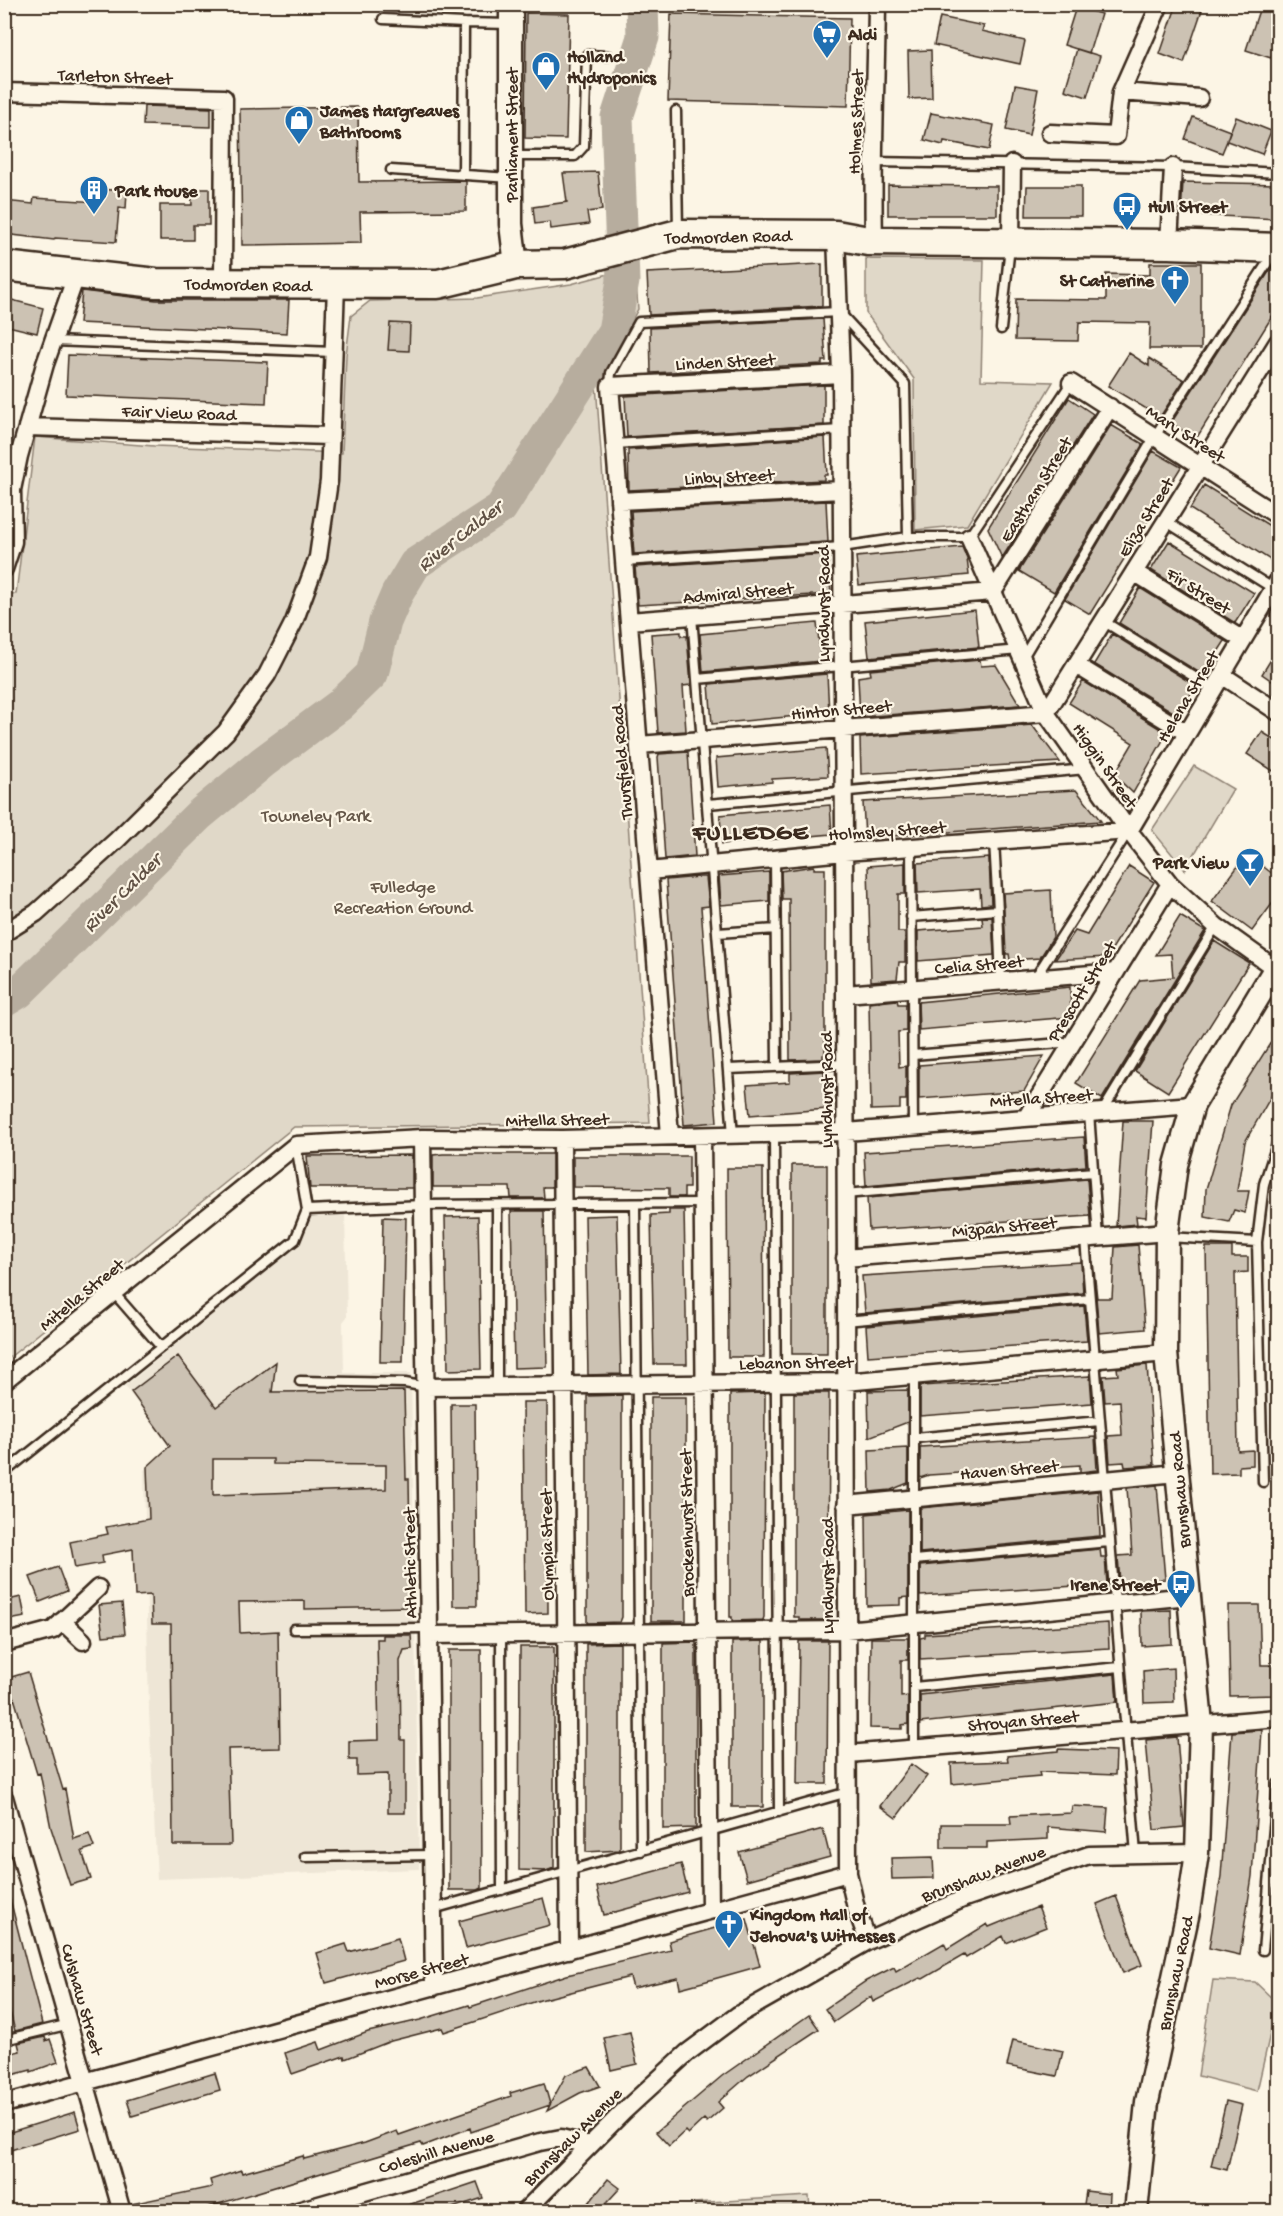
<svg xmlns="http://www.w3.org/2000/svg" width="1283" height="2216" viewBox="0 0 1283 2216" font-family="'Gochi Hand',sans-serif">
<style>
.built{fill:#eee6d6}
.green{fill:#e0d8c8;stroke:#8e8173;stroke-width:1.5}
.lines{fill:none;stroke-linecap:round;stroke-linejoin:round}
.river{stroke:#b7ad9e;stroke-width:33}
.building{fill:#ccc2b3;stroke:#3b2a1e;stroke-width:1.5;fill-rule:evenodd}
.lane-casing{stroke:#3b2a1e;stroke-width:13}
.street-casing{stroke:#3b2a1e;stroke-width:21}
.secondary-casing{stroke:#3b2a1e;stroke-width:27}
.highway-casing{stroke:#3b2a1e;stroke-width:33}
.lane{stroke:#fcf5e5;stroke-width:8}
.street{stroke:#fcf5e5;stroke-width:16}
.secondary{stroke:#fcf5e5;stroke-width:22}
.highway{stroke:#fcf5e5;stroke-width:28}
.labels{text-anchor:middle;stroke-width:4.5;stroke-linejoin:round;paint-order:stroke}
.poi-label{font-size:18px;font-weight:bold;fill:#3b2a1e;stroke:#fcf5e5;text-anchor:start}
.street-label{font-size:18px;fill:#3b2a1e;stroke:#fcf5e5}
.park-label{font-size:18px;fill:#645648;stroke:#fcf5e5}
.water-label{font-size:20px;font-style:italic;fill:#605144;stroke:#fcf5e5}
.district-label{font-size:24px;font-weight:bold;letter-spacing:1.5px;fill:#3b2a1e;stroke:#fcf5e5}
</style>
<rect width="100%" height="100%" fill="#fcf5e5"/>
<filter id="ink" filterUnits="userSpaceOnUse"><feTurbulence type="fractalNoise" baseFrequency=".0167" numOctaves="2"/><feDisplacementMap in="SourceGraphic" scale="12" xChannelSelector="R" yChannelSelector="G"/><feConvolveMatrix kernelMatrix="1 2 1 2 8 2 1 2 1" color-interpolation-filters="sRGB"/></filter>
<g filter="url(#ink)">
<path class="built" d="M345,1213l2,104 -4,5 1,51h67l8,496 -262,10 -8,-168 -5,-241 26,-24 -45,-60 175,-143 10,-28z"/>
<path class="green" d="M866,259l118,1 -3,120 72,2 -86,143 -52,5 -1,-151 -48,-66z
M635,267l3,42 -42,75 54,739 -356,4 -289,234 -1,-768 12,1 19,-157 119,9 188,7 4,-98 5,-39 19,-15 107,-3 94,-14z
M1194,766l39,23 -48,81 -33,-40z
M1213,1980l42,2 22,21 -20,88 -59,-15z
M809,2196l1,15h-114l-2,-8z"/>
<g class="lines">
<path class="river" d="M4,1001l15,-9 180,-177 64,-53 77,-57 32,-31 13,-52 12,-28 18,-30 86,-56 113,-177 9,-50 -6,-164 26,-80 -1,-33"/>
</g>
<path class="building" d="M1177,4h27l-20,59 -24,-9z
M1261,4h17v31l-7,23 -25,-8z
M1076,7l25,7 -12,39 -25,-8z
M526,13l43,1 -3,125 -41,-1z
M671,14l179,4 -2,88 -180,-5z
M940,17l44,9 -2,5 43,10 -5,23 -86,-19z
M1077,49l23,7 -13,41 -22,-7z
M931,50l1,48 -23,1 -1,-48z
M1015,85l23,4 -9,46 -23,-5z
M144,106l67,2v19l-68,-2z
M358,107l1,75 107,-1v30l-106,1 1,31 -119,2 -2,-136z
M931,113l63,12 -5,25 -45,-9 -1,4 -19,-5z
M1193,117l37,14 -3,9 9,-23 35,14 -9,23 -35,-13 -5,12 -37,-14z
M598,172l4,38 -15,2 2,12 -38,5 -1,-7 -15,2 -2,-17 34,-5 -4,-29z
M1183,182l95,2v35l-97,-5z
M888,185l109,1v29h-109z
M1027,186h54v30h-55z
M98,189l29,2 -1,18 -7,-1 -3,34 -61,-4 -1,2 -50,-6v-33l29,3 1,-6 64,4z
M191,189h18v36h-16v15h-33v-35h32z
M1150,263h51v86h-52l1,-26 -71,-1 -1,19 -63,-1 1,-41 90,1v-26l44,1z
M822,264v42l-173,9 -2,-42z
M1274,264h4v43l-82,132 -25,-16z
M82,291l74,9h133l-2,33 -208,-10z
M4,298l39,10 -6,25 -33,-8z
M823,319l3,42h-4v3l-171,9 -1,-45z
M390,323l20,1 -1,27 -21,-1z
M1129,353l20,13v-8l35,22 -24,37 -52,-31z
M68,355l200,7 -2,41 -200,-8z
M824,385v40l-197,12 -2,-41z
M1069,398l24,16 -91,144 -14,-30z
M1111,425l32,19 -89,148 -35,-21z
M825,437l2,38h-3v5l-195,10 -1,-40z
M1153,451l28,16 -91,147 -25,-15z
M1204,485l74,46v34l-88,-56z
M826,501l2,41 -194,12 -3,-43z
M1169,541l85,52 -19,30 -84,-53z
M962,547l5,12 2,16 -110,10 -3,-28z
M828,554l3,40 -193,11 -3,-38z
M1140,588l85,53 -22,34 -84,-52z
M975,610l4,37 -110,10 -4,-36z
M817,623l4,38 -118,11 -3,-38z
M681,632v4h6l4,49 -8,1 3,45 -28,2 -7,-99z
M1112,634l84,52 -18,29 -84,-51z
M1278,648v37l-16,-11z
M980,660l1,6 15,-1 24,40 -160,12 -2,-40 13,-2 -1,-5z
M827,674l2,39 -117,11 -3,-40z
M1083,681l84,52 -34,60 -19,-18 19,-32 -64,-40z
M1032,725l28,37 -199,12 -1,-36z
M1262,732l16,10v32l-31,-20z
M826,748l2,28 -56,3v3l-54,5 -2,-29z
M688,752l7,104 -30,3 -7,-102 1,-3z
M1076,790l25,31 -236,17 -2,-36z
M830,805l2,29 -110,10 -2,-29z
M1247,854l31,24v18l-26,35 -40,-30z
M989,858l2,46 -10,1 -1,-16 -62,4 -1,-30z
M905,863v31h-7v38h7v30h-6l-2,17 -26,2 -3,-115z
M814,866v3h11v186h-2v4l-33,1 -1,-161h-7l-1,-28z
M1129,866l25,16 -47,75 -52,3 20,-29 12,4z
M769,872v29l-48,4 -2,-29z
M699,877h7l3,29 -8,1 16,215 -33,3 -18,-245z
M1051,890l2,47 -13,21 -30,2 -1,-6h-3l-3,-61z
M1180,916l25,15 -103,168 -26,-16 64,-103 33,-3 -2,-23 -15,1z
M992,917l2,38 -76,6v-30l65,-5 -1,-8z
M1214,941l35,22 -81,129 -33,-21z
M1070,987l1,30 -152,13 -1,-28z
M897,1000l1,4h8v27l-8,1 1,35 7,-1v34h-6v9l-29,1 -2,-107z
M1278,1031v53l-33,58 -8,49h12l-4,22 -11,-3 -5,12 -24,-5 1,-28 25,-84z
M1044,1056l-20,35 -105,8v-34z
M824,1071l3,38 -77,6 -3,-30 43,-3v-9z
M1123,1121h30l-7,96 -10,-1 1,8 -21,2z
M1084,1137l2,29 -220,20 -2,-34z
M443,1154h109v33h-9l1,11h-33l-1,-11h-77v-32z
M412,1155v33h-102l-3,-32z
M573,1156h116v32h-5v9h-15v-9l-96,-1z
M792,1165h35v189h-35z
M727,1168h36l1,189h-36z
M1087,1179l3,37 -221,14 -2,-32z
M669,1210h15l3,154h-33l-3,-149 18,-1z
M511,1211h33l3,156 -33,1z
M617,1215l4,159 -33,1 -3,-159z
M478,1216l3,153 -33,1 -3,-153z
M383,1217l23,1 -3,144h-23z
M1138,1245l7,84 -46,4 -6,-72 4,37h15l3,-51z
M1206,1247h26v10h16v15l-13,1 3,178 15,-1v15l-14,1v7l-29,1z
M1081,1262l2,31 -218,20 -3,-37z
M1084,1306l3,35 -219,15 -2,-30z
M178,1356l38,51 60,-45 -4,30 132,-1 2,88h3l2,128 -106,2v-8l-66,1 1,31 38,-2 2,117 -52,1 3,96h-58l-2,-221h-19l-1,-29 -16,1 -2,-47 -31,6 1,8 -28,5 -5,-26 38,-8 -2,-7 43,-8 -2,-52 23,-21 -39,-54zM213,1459h60v5l113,1v24l-173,6z
M1147,1365l7,100 -29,2 -1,-5 -14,1 -2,-27 14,-1 -2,-34 -15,1 -2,-26 15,-1 -1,-7z
M1090,1376l2,27 -172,13v-30z
M908,1390v32l-39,15 -1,-46z
M765,1393l-1,224 -1,3 -31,1v-4h-2v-223z
M794,1393h35l-1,227h-29v-3h-5z
M622,1395v222l-2,5 -33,1v-227z
M651,1397h35v224h-35z
M523,1402h24l1,211 -23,1z
M451,1404h24l2,202h-24z
M1095,1437l2,33 -17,2v-7l-151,10 -9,3v-31z
M908,1448v35l-17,7 -21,2 -1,-42z
M1157,1485l8,94 -45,4 -2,-27 14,-1 -5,-67z
M1098,1491l2,45 -180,17v-45z
M908,1510v87l-8,1v7l-33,1 -1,-92z
M1100,1549l1,8h4l2,27 -187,12v-30z
M58,1567l9,24 -27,11 -10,-25z
M21,1597l4,20 -21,4v-20z
M122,1603l3,31 -22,2 -4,-31z
M1228,1605h31l2,60h17v30l-48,1z
M1171,1610l1,34 -30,2 -1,-35z
M1108,1623l1,25 -189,11v-21l5,-1v-3z
M383,1635h28l1,14 -8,1 -4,11 1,79h4v73h-17v-39l-31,1v-15h-8v-19l30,-1 -2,-101h6z
M871,1638h37v22h-7v37l7,-1v28l-6,1v4l-32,-1z
M763,1641v166h-31v-165z
M799,1641h29l-1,143h-30z
M696,1642v186l-33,1v-186z
M620,1643v207l-34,2v-208z
M520,1647h34v221l-8,3 -27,-1z
M449,1650h32l1,238 -4,2h-29z
M1173,1668l1,34 -30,1 -1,-32z
M28,1672l35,118 2,-1 9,50 15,-5 5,13 -12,4 9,28 -21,6 -19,-57 -11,-55 -3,1 -29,-96z
M1115,1674l2,28 -197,21v-28z
M1262,1730l-10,146 -12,79 -31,-7 12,-72 11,-144z
M1177,1737l7,90 -30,3 -8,-90z
M1058,1749l58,2 -1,24 -76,-3 1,4 -88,8 -1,-21 57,-2 -1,-5 51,-5z
M911,1764l16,12 -31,42 -16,-12z
M1072,1806l36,2 -2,24 -58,-5v12l-61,3v6h-46v-24h70l-1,-8 61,-3z
M823,1829l7,28 -83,23 -8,-28z
M933,1857l1,21 -42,1 -1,-21z
M681,1864l7,28 -84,23 -7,-28z
M1116,1896l26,69 -19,8 -26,-69z
M543,1898l7,27 -84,23 -7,-27z
M10,1899l32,125 -27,7 -11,-42v-89z
M1038,1907l8,20 -40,16 -3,-7 -37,22 -2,-3 -41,24 -3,-1 -47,24 -2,-5 -37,25 -9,-13 41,-28 28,-14 2,4 48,-28 3,6 40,-25 2,3z
M747,1919l13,47 -57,16 -23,6 -2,-10 -45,10 -3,-11 -90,23 -96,32 -2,-4 -51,13 -46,18 -1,-3 -52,18 -7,-21 33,-11 3,8 47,-18 52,-12 49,-15 1,2 97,-32 104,-25 -2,-9z
M398,1938l6,23 -78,22 -9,-30 29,-9 3,8z
M809,2015l10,14 -71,47 -30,26 5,6 -16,14 -3,-3 -16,15 -3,-3 -16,15 -13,-14 66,-56z
M630,2032l7,32 -26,6 -7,-32z
M45,2037l1,4 4,-2 8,23 -27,10v-2l-27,7v-22l16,-4 -2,-8z
M1013,2040l50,11 -6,25 -50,-10z
M589,2067l11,19 -20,7 -33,18 3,-6 -79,27 -1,-4 -47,18 -2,-3 -216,65 -16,3h-57l-1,-7 81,-17 -2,-7 31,-10 1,3 61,-17 1,3 61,-16 32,-12 2,4 112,-39 -1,-3 34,-10 6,21 16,-29z
M215,2073l5,17 -88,26 -5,-16z
M1226,2101l16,4 -15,65 -16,-4z
M75,2112l5,17 -76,23v-18z
M608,2179l12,9 -21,23 -10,-8z
M477,2182l6,16 -40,13h-47v-2z
M1086,2191l24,3 -1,17h-26z"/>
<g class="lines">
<g class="lane-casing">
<path id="lane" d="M383,19l81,4
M676,111l2,119
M511,156h64l9,-10 3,-91 21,1
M872,162l301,5 105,6
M391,170l119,8
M463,175l1,-152 46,1
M1001,329l9,-83
M53,341l280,11
M610,386l1,-13 28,-51 200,-10 66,72 3,153h61l102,-154
M615,444l226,-14
M1165,521l109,68
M624,561l218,-14 66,-10
M692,616l41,519
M1103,621l111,68
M1022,659l133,-223 118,-182
M697,679l322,-29
M708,804l378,-35
M994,841l4,69
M911,847l2,280
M775,859l2,208
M911,917l87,-7 3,71
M718,933l58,-4
M1035,978l93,-146
M913,1055l160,-13
M728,1069l118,-5
M1102,1112l114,-186
M1089,1113l9,125
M774,1134l5,678
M296,1145l11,65
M845,1194l248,-22
M635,1204l6,647
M497,1205v181
M1167,1237l90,5
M1085,1239l51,615
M114,1293l47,54
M845,1321l245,-22
M300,1381l105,2 21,4
M914,1438l186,-17
M4,1473l291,-233 12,-30 116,-5 279,-2
M1263,1482l-6,-240 7,-58 14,-43
M914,1560l195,-18
M294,1629l135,-1
M501,1634l1,256
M914,1687l206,-20
M914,1749v-374
M305,1857l128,-2
M433,1909l415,-117
M1263,1950l15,-166
M4,2040l66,-16"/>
</g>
<g class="street-casing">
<path id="street" d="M4,92l220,6 -1,185
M1121,92l78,6
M1050,133l66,3 5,-44 39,-88
M836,235l5,139 4,620 3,879 8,35 12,33
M874,241c-2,-79 2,-157 3,-237
M1011,242l1,-78
M1169,244l4,-77
M1071,383l207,133
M27,427l302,9
M619,501l223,-11
M969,537l77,176 83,118 41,53 46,42 60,43
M4,569l9,-27 -1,-52 7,-34 26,-92 31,-88
M1134,572l109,68
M629,621l364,-29 117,-185
M1076,665l111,68
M1222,675l56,37
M639,745l407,-32 232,-371
M649,871l195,-19 285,-21 149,-250
M4,933l32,-20 81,-73 109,-108 41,-57 27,-53 24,-65 11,-76 7,-196
M845,994l271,-22
M1026,1118l144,-234
M670,1135l-60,-749 231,-12
M702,1136l8,774
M422,1138l12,849
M562,1139l7,811
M845,1258l322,-26
M4,1381l292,-236 126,-7 140,1 284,-7 347,-27
M426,1387l419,-5 321,-29
M846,1505l331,-32
M62,1621l21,20
M429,1635l417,-5 343,-34
M4,1643l49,-13 45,-42
M848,1754l430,-36
M4,1797l118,415
M4,2104l844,-231
M294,2212l246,-70 21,-4 28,7
M524,2212l99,-100 64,-59 51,-38 130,-74 97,-43 124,-43 108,-2"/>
</g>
<g class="secondary-casing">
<path id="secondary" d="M511,4v220l5,41
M1136,2212l11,-110 41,-190 9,-59 4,-129 -35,-371 1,-121 9,-67 17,-60 85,-141"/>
</g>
<g class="highway-casing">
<path id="highway" d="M4,266l152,17 282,1 78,-19 49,-1 113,-30 158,1 32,6 301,3 109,4"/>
</g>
<use href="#lane" class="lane"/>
<use href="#street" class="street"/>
<use href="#secondary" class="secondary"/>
<use href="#highway" class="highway"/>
</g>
</g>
<defs>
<g id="supermarket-pin" transform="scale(1.5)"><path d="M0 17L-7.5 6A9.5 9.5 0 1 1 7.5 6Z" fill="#1f6fb2" stroke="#fcf5e5"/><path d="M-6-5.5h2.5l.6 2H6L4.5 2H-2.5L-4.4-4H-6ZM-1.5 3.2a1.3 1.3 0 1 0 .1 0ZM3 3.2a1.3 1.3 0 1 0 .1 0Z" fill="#fff"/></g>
<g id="shop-pin" transform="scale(1.5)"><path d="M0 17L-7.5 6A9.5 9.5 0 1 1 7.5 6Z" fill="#1f6fb2" stroke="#fcf5e5"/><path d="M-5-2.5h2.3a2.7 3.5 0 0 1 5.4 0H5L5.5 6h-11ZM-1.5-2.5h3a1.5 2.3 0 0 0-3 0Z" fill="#fff"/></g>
<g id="building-pin" transform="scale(1.5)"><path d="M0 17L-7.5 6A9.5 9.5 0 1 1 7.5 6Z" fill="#1f6fb2" stroke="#fcf5e5"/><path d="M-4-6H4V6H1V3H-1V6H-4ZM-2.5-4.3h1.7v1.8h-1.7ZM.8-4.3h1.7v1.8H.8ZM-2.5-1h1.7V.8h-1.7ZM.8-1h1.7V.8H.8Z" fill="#fff"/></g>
<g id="bus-pin" transform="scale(1.5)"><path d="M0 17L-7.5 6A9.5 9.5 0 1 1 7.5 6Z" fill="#1f6fb2" stroke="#fcf5e5"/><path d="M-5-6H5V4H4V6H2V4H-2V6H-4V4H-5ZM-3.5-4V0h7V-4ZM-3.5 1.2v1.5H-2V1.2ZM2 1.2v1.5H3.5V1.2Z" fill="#fff"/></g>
<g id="church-pin" transform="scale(1.5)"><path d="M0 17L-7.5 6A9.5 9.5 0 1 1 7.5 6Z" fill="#1f6fb2" stroke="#fcf5e5"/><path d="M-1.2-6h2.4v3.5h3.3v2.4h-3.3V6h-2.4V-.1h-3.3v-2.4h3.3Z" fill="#fff"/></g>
<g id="bar-pin" transform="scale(1.5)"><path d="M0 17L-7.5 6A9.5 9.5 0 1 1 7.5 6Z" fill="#1f6fb2" stroke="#fcf5e5"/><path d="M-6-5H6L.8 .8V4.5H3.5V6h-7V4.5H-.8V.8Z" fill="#fff"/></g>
</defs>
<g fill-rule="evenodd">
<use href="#supermarket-pin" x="827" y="34"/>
<use href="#shop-pin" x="546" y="66"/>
<use href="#shop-pin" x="299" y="120"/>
<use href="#building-pin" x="94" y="190"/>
<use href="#bus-pin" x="1127" y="206"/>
<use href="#church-pin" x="1175" y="280"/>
<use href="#bar-pin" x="1250" y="862"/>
<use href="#bus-pin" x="1181" y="1584"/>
<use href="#church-pin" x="729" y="1924"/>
</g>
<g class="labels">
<g class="poi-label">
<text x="848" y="40">Aldi</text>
<text x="567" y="62">Holland<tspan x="567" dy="21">Hydroponics</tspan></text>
<text x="320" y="116">James Hargreaves<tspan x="320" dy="21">Bathrooms</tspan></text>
<text x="115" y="196">Park House</text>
<text x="1148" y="212">Hull Street</text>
<text x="1154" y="286" text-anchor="end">St Catherine</text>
<text x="1229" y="868" text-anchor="end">Park View</text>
<text x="1160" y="1590" text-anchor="end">Irene Street</text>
<text x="750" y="1920">Kingdom Hall of<tspan x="750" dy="21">Jehova's Witnesses</tspan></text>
</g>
<g class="street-label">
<text transform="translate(115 76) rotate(2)" y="6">Tarleton Street</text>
<text transform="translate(855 122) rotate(-88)" y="6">Holmes Street</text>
<text transform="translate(511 135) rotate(-90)" y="6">Parliament Street</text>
<text transform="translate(728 236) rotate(-1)" y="6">Todmorden Road</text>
<text transform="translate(248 284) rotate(1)" y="6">Todmorden Road</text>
<text transform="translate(725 361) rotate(-3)" y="6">Linden Street</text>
<text transform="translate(179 412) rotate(2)" y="6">Fair View Road</text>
<text transform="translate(1186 433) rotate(33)" y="6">Mary Street</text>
<text transform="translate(729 476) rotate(-3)" y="6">Linby Street</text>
<text transform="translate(1035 489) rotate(-58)" y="6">Eastham Street</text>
<text transform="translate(1145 517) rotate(-58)" y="6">Eliza Street</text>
<text transform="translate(1199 590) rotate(32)" y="6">Fir Street</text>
<text transform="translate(738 592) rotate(-5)" y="6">Admiral Street</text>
<text transform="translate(823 604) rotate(-90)" y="6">Lyndhurst Road</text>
<text transform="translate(1187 696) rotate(-59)" y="6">Helena Street</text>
<text transform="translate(841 709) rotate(-5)" y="6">Hinton Street</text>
<text transform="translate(621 762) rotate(-95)" y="6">Thursfield Road</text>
<text transform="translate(1106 765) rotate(55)" y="6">Higgin Street</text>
<text transform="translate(887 830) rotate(-4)" y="6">Holmsley Street</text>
<text transform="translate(979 964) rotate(-5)" y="6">Celia Street</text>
<text transform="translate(1081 991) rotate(-58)" y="6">Prescott Street</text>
<text transform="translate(826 1090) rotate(-90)" y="6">Lyndhurst Road</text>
<text transform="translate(1041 1097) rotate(-4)" y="6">Mitella Street</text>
<text transform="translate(557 1119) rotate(-1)" y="6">Mitella Street</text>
<text transform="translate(1004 1226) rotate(-5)" y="6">Mizpah Street</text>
<text transform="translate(81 1294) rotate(-39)" y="6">Mitella Street</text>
<text transform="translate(796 1362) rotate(-1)" y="6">Lebanon Street</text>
<text transform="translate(1009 1469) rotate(-5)" y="6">Haven Street</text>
<text transform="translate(1179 1490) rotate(-95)" y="6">Brunshaw Road</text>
<text transform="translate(686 1523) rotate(-91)" y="6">Brockenhurst Street</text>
<text transform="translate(546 1545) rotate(-91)" y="6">Olympia Street</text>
<text transform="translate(409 1563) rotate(-91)" y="6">Athletic Street</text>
<text transform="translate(827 1576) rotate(-90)" y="6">Lyndhurst Road</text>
<text transform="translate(1023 1720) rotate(-5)" y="6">Stroyan Street</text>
<text transform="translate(983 1873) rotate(-21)" y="6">Brunshaw Avenue</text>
<text transform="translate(421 1970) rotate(-15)" y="6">Morse Street</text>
<text transform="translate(1175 1973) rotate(-78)" y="6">Brunshaw Road</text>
<text transform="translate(83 1999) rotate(74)" y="6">Culshaw Street</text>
<text transform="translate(572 2136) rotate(-45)" y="6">Brunshaw Avenue</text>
<text transform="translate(436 2151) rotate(-16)" y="6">Coleshill Avenue</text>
</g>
<g class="park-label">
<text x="316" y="821">Towneley Park</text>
<text x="403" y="892">Fulledge<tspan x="403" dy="21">Recreation Ground</tspan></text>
</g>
<g class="water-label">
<text transform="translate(459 535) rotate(-38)" y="7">River Calder</text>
<text transform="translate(121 892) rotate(-45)" y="7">River Calder</text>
</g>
<g class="district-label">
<text x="751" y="839">FULLEDGE</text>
</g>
</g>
<rect width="1283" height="2216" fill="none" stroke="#fcf5e5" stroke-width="24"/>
<rect x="12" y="12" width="1259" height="2192" fill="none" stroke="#3b2a1e" stroke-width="2" filter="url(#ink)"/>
</svg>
